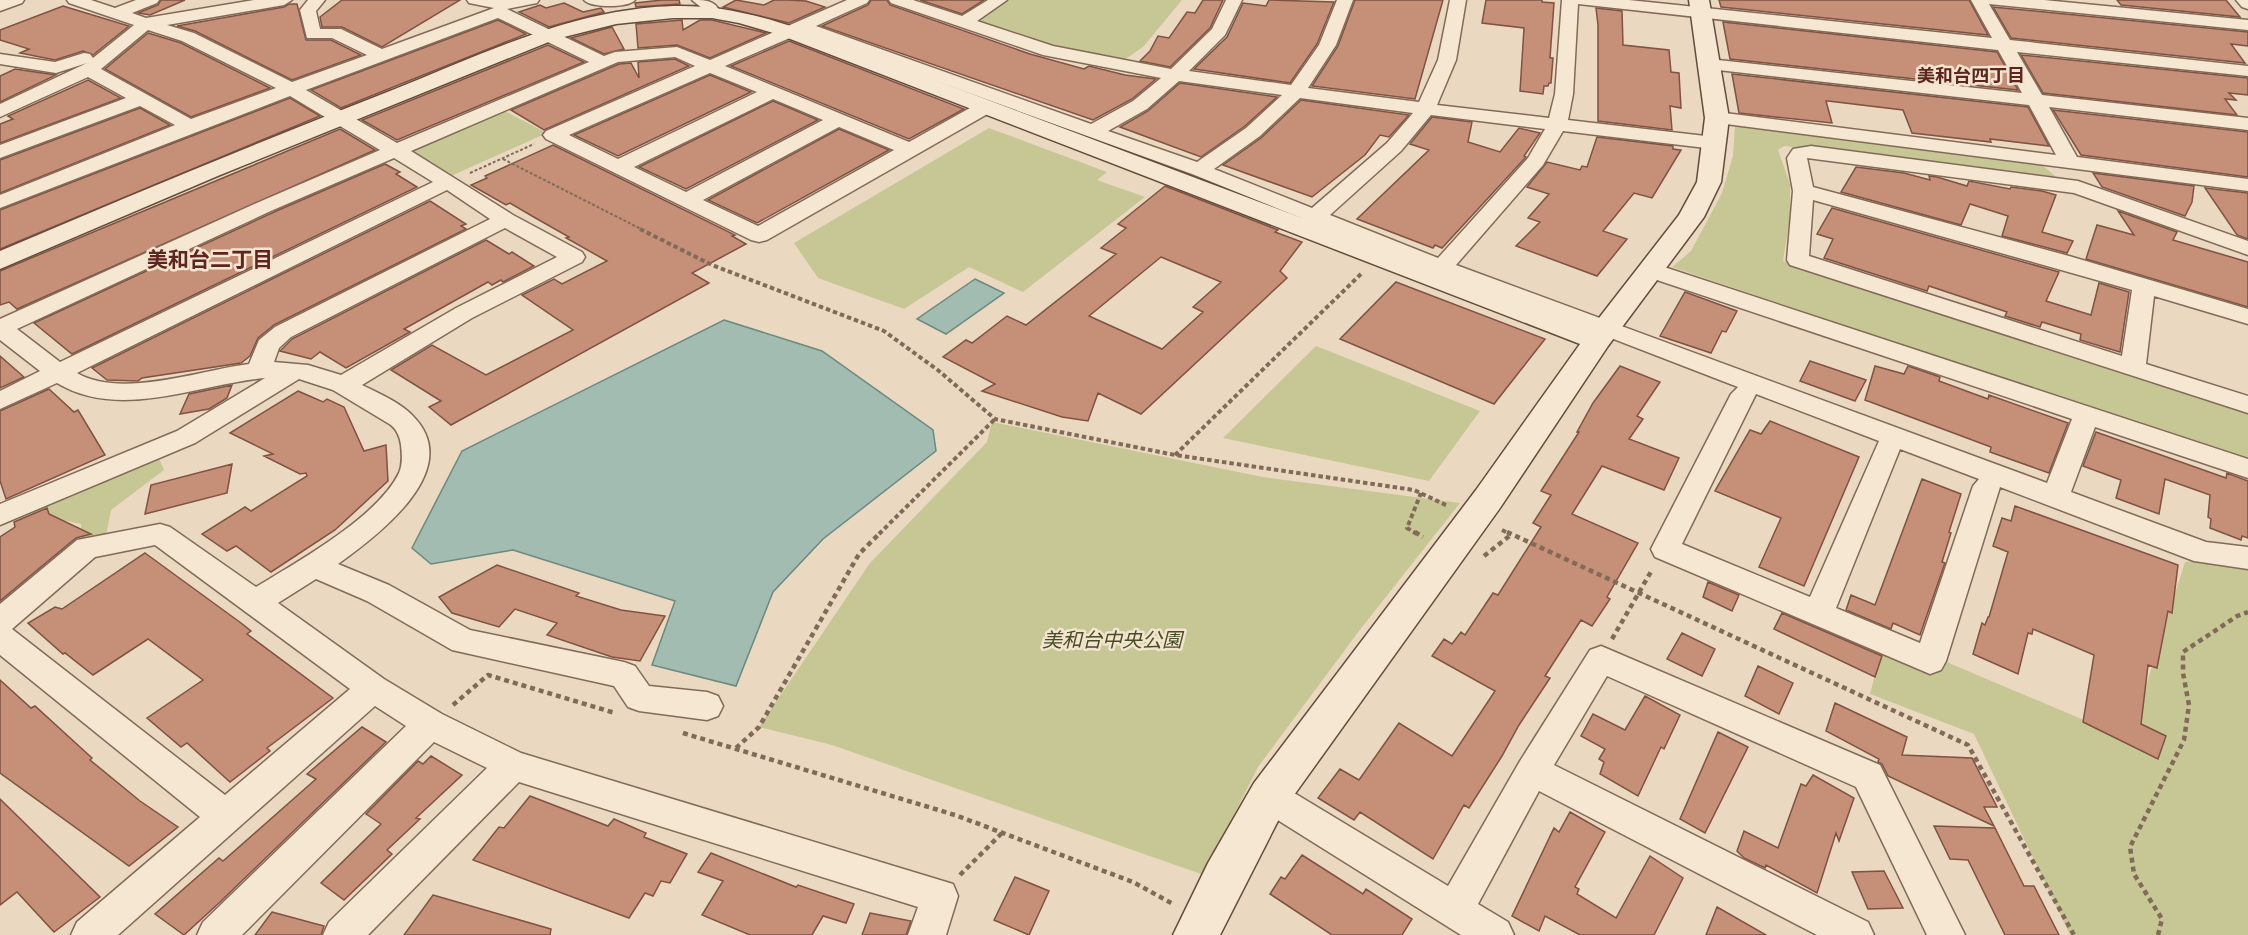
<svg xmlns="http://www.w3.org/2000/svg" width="2248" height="935" viewBox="0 0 2248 935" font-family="Merriweather,'Noto Sans JP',serif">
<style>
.green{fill:#c7c795}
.water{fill:#a2bcb2;stroke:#6b897e;stroke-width:1.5}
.building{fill:#c68f78;stroke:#7f5241;stroke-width:1.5;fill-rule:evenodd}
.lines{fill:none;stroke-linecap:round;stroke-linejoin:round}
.street-casing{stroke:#826a59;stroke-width:3}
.secondary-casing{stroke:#634c3c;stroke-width:3}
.path-far2{stroke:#826a59;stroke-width:2;stroke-dasharray:3 2;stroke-linecap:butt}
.path-far1{stroke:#826a59;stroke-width:4;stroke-dasharray:4.5 3;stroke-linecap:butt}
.path{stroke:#826a59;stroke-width:4.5;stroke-dasharray:5 4;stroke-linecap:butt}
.street{fill:#f6e7d2;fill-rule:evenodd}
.secondary{fill:#f6e7d2;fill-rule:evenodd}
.labels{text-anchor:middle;stroke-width:5;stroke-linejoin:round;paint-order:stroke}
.far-neighbourhood-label{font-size:18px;font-weight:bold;fill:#5c251f;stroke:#f2e4cf}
.park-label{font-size:20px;font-style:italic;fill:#484d25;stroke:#f2e4cf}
.neighbourhood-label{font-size:21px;font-weight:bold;fill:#5c251f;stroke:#f2e4cf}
</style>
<rect width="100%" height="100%" fill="#ead9c0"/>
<path class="green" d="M1007,0h175l-39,47 -19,13 -55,-7 -95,-32z
M501,109l46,24 -96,43 -45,-27z
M1735,125l307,40 18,15 -276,-34 -6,4 12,34v34l-7,43 465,152v49l-576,-195 19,-16 31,-58 11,-37z
M989,128l118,44 -10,8 48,17 -122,95 -54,-25 -65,42 -86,-31 -24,-35z
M1316,346l164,65 -51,70 -206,-43z
M992,422l271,55 197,26 -101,128 -101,136 -54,108 -372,-130 -73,-18 111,-164 117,-121z
M158,456l6,14 -53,40 -5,26 -24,8 -1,-20 -50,-11z
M2248,556v379h-178l-96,-201 -104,-40 15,-58 244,103 56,-177z"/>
<path class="water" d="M975,279l29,14 -58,41 -29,-15z
M724,320l98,31 111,79 3,21 -113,88 -50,53 -37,94 -84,-21 23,-64 -162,-51 -82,14 -19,-16 50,-97z"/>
<path class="building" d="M161,0h24l-35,15 -12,-2 20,-8z
M342,0h118l-78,47 -40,-20h-20l-2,-10z
M662,0h17l1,4 -44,3 -1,-4z
M736,0l28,5 10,-5h14l18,1 19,6 -36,16 -66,-16z
M871,0h16l3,5 140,49 54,15 5,-3 36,9 31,4 -24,20 -39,21 -271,-94 46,-21z
M920,0h64l-22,14z
M1203,0h20l-13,28 -40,39 -30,-6 10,-10 8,-15 11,2 18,-26 8,1z
M1269,0l65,2 -17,42 -27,39 -96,-14 33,-32 16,-34 23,3z
M1355,0h88l-28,99 -103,-13 26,-40z
M1486,0h56v2l12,1 -4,55h3l-2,25h-2l-1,3h-4l-1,8 -23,-3 4,-63 -42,-5z
M1719,0h250l19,35 -267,-28z
M2117,0h109l14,17 -119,-12z
M564,3l19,9 18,-4 3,4 -55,15 -30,-15 21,-7 6,3z
M289,4h8l9,36h25l30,15 -69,25 -97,-49 -18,-5 107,-19z
M63,6l66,20 -36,29 -10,-4 -28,9 -35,-7 9,-4 -29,-9v-10z
M1993,7l255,25v14l-17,-2 14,19 -234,-25z
M1596,8l26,3 1,34 46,5 2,22 8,1 2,35 -11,-2 2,24 -74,-9v-96z
M498,20l28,14 -185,74 -30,-18z
M682,20l1,10 17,-10h12l54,13 -56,25 -33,-13 -39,3 -2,-24z
M1723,22l274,30 21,38 -288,-31z
M612,27l12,22 -20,5 -33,-16z
M148,33l33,10 89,45 -79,29 -86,-48z
M789,41l175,68 -55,30 -178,-73z
M548,45l36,17 -187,78 -35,-20z
M2021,55l227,23v17l-19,-2 7,7 -11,-1 12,16 -194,-22z
M675,59l14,7 -145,64 -33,-20 108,-46 12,-1 8,15 -1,-16z
M15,69l41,6 -56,27v-26z
M1732,74l296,33 21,39 -59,-7 1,3 -79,-9 -9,-23 -75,-9h-2l6,22 -93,-10z
M710,75l41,17 -133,64 -44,-21z
M88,80l33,18 -121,45v-19l13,-5 -5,-3z
M1180,83l97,14 -32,29 -44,31 -81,-30 28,-16z
M290,98l30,18 -320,133v-39z
M1301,100l108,15 -20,22 -9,-2 -15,20 -53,42 -89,-32 38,-27z
M773,101l45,19 -132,69 -47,-22z
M140,108l30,17 -170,68v-33z
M2053,110l195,22v45l-167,-22z
M1432,117l40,5 -4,20 32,10 19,-24 21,5 -16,23 2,1 -84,91 -7,-3 -2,3 -76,-29 72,-69 -19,-6z
M340,129l35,21 -358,159 -8,-7 -9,3v-34z
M839,129l50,21 -132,73 -49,-23z
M1597,137l76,9v3l8,1 -29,48 -18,-5 -31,38 24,8 -30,37 -81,-30 24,-24 -12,-4 21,-24 -22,-7 20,-25 33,8 2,-4 5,1z
M553,145l182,90 -3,1 14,8 -54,29 17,10 -258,142 -22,-18 12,-6 -50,-31 41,-25 54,30 87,-45 -51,-35 32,-16 8,5 45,-23 -41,-23 3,-1 -37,-21 -22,-13 -4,2 -35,-20 16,-7 -2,-2z
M385,164l15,8 -4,2 21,13 -345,167 -38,-31 240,-111z
M1856,167l48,6 26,7 -1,-4 8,1 30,9 2,-5 41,8 1,-2 31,4 14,4 -14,37 31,9 -6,12 -65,-17 6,-20 -38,-12 -9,21 -120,-33z
M2093,173l101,13 -2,16 -7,14 -83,-29z
M1165,186l113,44 -3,2 27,10 -22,29 7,7 -146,136 -43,-21 -10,28 -26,-4 -80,-26 13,-7 -52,-27 23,-17 6,3 35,-27 19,9 90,-71 -15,-6 25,-20 -8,-4zM1161,257l60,25 -28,25 10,5 -41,37 -73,-33z
M2205,188l43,5v46l-11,-4z
M430,201l36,23 -5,2 5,3 -192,96 -16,13 -8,18 -9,7 -99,15 -4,3 -31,-1 -15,-12z
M1832,208l227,64 -13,29 45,14 8,-32 30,9 -9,60 -40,-12 1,-6 -39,-12 -2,5 -35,-11 2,-4 -78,-26 -2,5 -103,-33 9,-19 -16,-5z
M2118,211l59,21 -4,8 75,22v45l-162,-48 11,-34 37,10z
M486,240l23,14 3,-2 22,14 -31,16 -2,-2 -9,5 -4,-3 -84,47 6,3 -64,36 -26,-16 -9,7 -31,-8 12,-12z
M1396,282l149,57 -51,65 -154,-65z
M1685,292l52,19 -11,21 -4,-1 -11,22 -51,-17z
M0,356l24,21 -24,11z
M1810,361l56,19 -11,21 -55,-20z
M1620,366l40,16 -23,34 6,3 -14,20 50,19 -15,32 -62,-24 -30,48 66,29 -31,54 3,2 -18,27 -11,-6 -36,56 5,2 -31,47 -17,31 -33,52 -5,-3 -31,54 -73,-47 -6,8 -36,-22 22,-29 19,11 40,-57 53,33 43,-65 -63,-35 12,-17 8,5 9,-12 4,3 28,-42 5,2 43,-68 -8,-4 18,-28 -10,-4 38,-59h-2l16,-29z
M1875,366l29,8 4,-8 32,11 -1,4 49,18 1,-4 79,28 -19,50 -59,-21 1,-5 -126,-47z
M232,385l-5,13 -18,11 -29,5 9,-20z
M49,389l25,23 4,-2 27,45 -99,44 -6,-18v-70z
M298,391l25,11 4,-3 17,8 20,44 22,-6 2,36 -53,49 -64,42 -35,-26 -9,5 -25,-17 43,-27 6,4 56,-35 -1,-3 -6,1 -36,-18 9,-2 -43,-21z
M1770,421l89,36 -55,129 -45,-19 22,-49 -66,-27 35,-61 11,4z
M2096,432l130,46 1,-5 21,8v57l-6,-2 -1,4 -31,-12 1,-9 -3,-2 2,-22 -45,-16 -6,35 -43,-16 5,-18 -38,-14z
M232,464l-5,29 -82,21 6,-29z
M1922,479l39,15 -12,38 2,1 -9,29 3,1 -25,72 -27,-12 -2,6 -45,-19 5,-15 24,10z
M2015,506l163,59 -6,48 -4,-2 -11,57 -9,-3 -7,59 25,12 -8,23 -75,-37 11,-67 -61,-26 -1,5 -4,-1 -10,41 -45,-20 9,-31 3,2 3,-8h1l19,-65 -15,-6 9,-28 9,3z
M47,508l2,6 42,20 -15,4 -76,63v-64l15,-10 -1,-5z
M145,553l96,70 10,8 -4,3 86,64 -66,50 3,3 -40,31 -43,-39 -6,4 -34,-29 56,-38 -55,-41 -55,36 -28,-22 -2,1 -35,-31 27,-16 7,2z
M497,565l82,28 -3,3 45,14 44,6 -25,45 -28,-4 -65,-22 10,-12 -42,-14 -16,18 -47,-14 -13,-16z
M1708,582l31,13 -7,16 -29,-14z
M1782,613l100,43 -7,21 -101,-48z
M1682,633l33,16 -13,27 -35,-17z
M1758,666l35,17 -14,31 -34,-18z
M0,680l31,28 4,-2 57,52 -2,2 50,41 38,26 -49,39 -129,-93z
M1645,696l35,19 -16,34 -3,-2 -23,49 -38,-22 4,-12 -5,-3 6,-10 -24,-13 12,-22 32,16z
M1835,703l72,34 -5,18 70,3 25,49h-13l10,19 -106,-50 -6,-12 -4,-2 1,-3 -53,-28z
M362,727l24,15 -167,161 -35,32 -29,-21 64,-56 4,3 93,-82 -9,-5z
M1718,732l30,15 -43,86 -25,-14z
M431,756l31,19 -46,43 4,1 -33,31 5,4 -48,46 -23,-17 60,-59 -15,-10 52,-53 5,3z
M1813,775l41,23 -15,43 -3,-8 -19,60 -51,-28 -1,3 -21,-10 -7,-7 7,-20 34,17 23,-64 5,2z
M530,796l78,30 6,-7 32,14 -2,4 43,17 -17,29 -9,-2 -8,15 -8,-3 -16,25 -156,-58 26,-33 5,1z
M0,799l100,98 -46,35 -37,-40 -17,13z
M1570,812l35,20 -30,55 4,2 -2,5 39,24 34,-62 33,22 -29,57h-74l-35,-19 -6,15 -27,-15 42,-88 5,4z
M1934,826l61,2 29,58h10l25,49h-54l-37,-75 -18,-1z
M711,853l85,34 2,-2 56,19 -8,19 -23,-7 -11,19h-62l-48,-20 21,-34 -25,-9z
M1302,855l61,39 3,-5 46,30 -10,16h-70l-62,-41 11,-17 4,2z
M1884,871l19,37 -35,1 -16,-37z
M1015,877l34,14 -20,44 -35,-15z
M433,895l118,34 -1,6h-146z
M1717,907l49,28h-60z
M272,912l52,14 -3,9h-66z
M870,913l41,8 -5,14h-44z"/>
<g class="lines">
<g class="street-casing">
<path id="street" d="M0,0h24l-2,3 -22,8z
M67,0h24l24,8 21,-8h23l-2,3 -25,10 14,5 108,-18h38l-8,5 -117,20 27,8 98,49 75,-27 -35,-17h-25l-7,-28 8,-10h17l-9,11 4,18h21l41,20 112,-41 -25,-5 -2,-3h72l-2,3 -30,6 97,47 11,-4 62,-5 33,13 137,-60h22l-2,3 -51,23 275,98 42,-23 28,-23 -118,-23 -152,-52 -2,-3h24l49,16 26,-16h19l-30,21 76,25 118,23 41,-40 14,-29h16l-17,35 -36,36 102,14 28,-40 18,-45h16l-17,45 -28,43 111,14 19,-42 12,-60h16l-10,60 -19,45 112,13 6,-24 7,-94h67l363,38 -21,-38h73l204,20v10l-259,-26 21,36 238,26v10l-231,-24 25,43 206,23v12l-199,-23 28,50 171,22v12l-538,-69 -2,-4 2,-4 7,-2 339,43 -27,-50 -320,-36 -6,-1 -3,-4 3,-4 6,-1 313,34 -24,-43 -420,-46 -5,90 -5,26 146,17 7,2 3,4 -3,4 -7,2 -151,-18 -20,34 -87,100 591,218 25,-64 -430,-144 -3,-5 3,-5 8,-2 8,2 590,194v19l-153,-51 -24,65 135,50 42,5v22l-54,-8 -194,-74 -54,174 -5,9 -11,4 -275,-117 -4,-8 80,-155 7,-7 -420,-162c-8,7 -12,9 -23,7l-3,-5 9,-9 -109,-44 -383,-139 -10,-1 -74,32 184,76 68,-38h14l2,4 -2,4 -224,128 -8,2 -8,-2 -205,-101 -3,-4 3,-4 149,-65 -20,-9 -57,5 -207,89 102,64 69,37 3,5 -3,5 -110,56 -110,67c16,8 38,17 51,31 53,54 -36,120 -75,148l51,21 81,45 154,32 11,4 14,20 58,6 11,4 5,10 -5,10 -11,4 -68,-9 -11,-4 -14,-21 -162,-36 -85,-49 -51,-22 -38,24 106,76 58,35 79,39 432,131 5,12 -12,39h-38l10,-28 -399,-125 -151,153h-45l6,-13 158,-154 -53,-26 -192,193h-45l6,-13 203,-196 -31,-20 -257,229h-47l6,-13 123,-105 -200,-162v-51l77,-64 83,-16 10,3 86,60c41,-25 122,-70 143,-114 4,-9 3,-19 2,-28 -1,-8 -4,-15 -10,-20l-58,-35 -34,-11 -104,64 -195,82v-21l177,-73 88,-53c-67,6 -145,43 -208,5l-57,26v-18l40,-20 -40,-31v-21l259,-117 121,-52 -90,-54 -290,112v-13l175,-70 -35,-19 -140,52v-13l126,-47 -38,-21 -88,40v-13l87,-41 -31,10 -56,-9v-10l55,8 29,-9 6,1 3,4 41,-33 -65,-22zM498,18l91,44 -192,81 -91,-53zM148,30l34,11 94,47 -85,31 -90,-50zM710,73l47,19 -139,67 -49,-24zM1179,81l103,14 -36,33 -49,34 -89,-31 39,-22zM1300,98l113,15 -26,30 -75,65 -98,-39 46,-33zM773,99l50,21 -137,72 -52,-25zM1431,115l114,14 -17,29 -90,100 -108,-43 71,-64zM839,127l55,23 -136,76 -55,-26zM394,158l39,24 -373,180 -43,-33 256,-119zM447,190l43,29 -215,108 -16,13 -10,24c-48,6 -128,35 -172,9zM505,228l52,29 -101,51 -115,67 -33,-10 -34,-3 5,-14 12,-11zM1756,394l123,47 -69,156 -128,-53zM1900,449l79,30 -6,7 -53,157 -84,-35zM155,545l195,144 -125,106 -213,-166 83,-72z
M584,0h51c-7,8 -44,8 -51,0z
M692,0c13,0 23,0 28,12l-2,4h-12l-3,-7z
M2236,0h12v9l-6,-2z
M1811,146l267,35 170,60v14l-174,-62 -267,-35 6,29 256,69 179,53v15l-94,-28 -8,68 102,32v17l-458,-148 -3,-5 6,-69 -6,-33 6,-9zM1813,200l319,90 -10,66 -313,-100z
M1601,646l279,119 85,170h-38l-71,-148 -249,-111 -53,89 314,157 6,13h-57l-278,-144 -61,113 30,18 6,13h-53l-204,-128 -5,-11 5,-11 12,-4 12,4 167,101 72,-125 70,-111z"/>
</g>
<g class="secondary-casing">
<path id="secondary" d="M1689,0h20l20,118 -8,64 -17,35 -96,129 -108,162 -216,301 -64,126h-47l35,-72 46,-80 222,-293 104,-146 -800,-309 -41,-12 -27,-5h-39l-57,6 -60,15 -336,136 -220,94v-18c129,-55 259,-109 390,-160 73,-29 148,-65 226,-79 69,-12 113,-6 178,15l798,300 87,-112 18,-33 8,-64z"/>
</g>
<path class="path-far2" d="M503,159l140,71
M470,173l64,-29"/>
<path class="path-far1" d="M640,229l72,36 172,66 55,40 56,48 180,36 239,35 34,16
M1175,455l186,-181
M1502,530l8,4
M879,534l116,-115
M1417,534l-10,-6 14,-35"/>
<path class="path" d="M1415,532l8,5
M1507,532l461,213 106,190
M1484,556l28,-22
M1612,639l40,-69
M453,705l35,-30 127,38
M683,733l272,82 178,67 40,22
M736,748l23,-21 100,-173 22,-22
M960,875l42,-42
M2158,935l4,-16 -28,-45 -4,-27 54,-107 5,-35 -6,-32v-21l54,-36 11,-4"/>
<use href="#street" class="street"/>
<use href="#secondary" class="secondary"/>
</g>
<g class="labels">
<g class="far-neighbourhood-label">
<text x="1971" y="82">美和台四丁目</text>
</g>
<g class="park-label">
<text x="1112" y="647">美和台中央公園</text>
</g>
<g class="neighbourhood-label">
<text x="210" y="267">美和台二丁目</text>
</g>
</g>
</svg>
